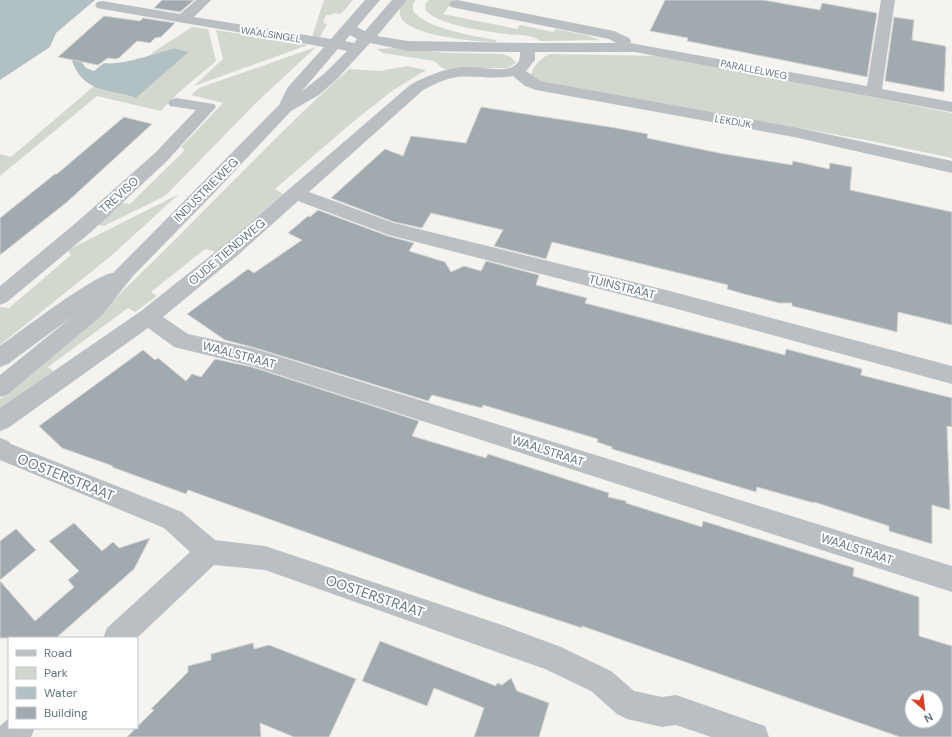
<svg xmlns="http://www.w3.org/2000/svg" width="952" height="737" viewBox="0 0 952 737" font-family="'DM Sans',sans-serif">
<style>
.green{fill:#d3d8cf}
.water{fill:#b1c0c3}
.building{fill:#a1abaf;stroke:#d5d4d2;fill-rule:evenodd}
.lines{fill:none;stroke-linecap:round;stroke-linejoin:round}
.minor{fill:#b9bfc2;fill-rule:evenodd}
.labels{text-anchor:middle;stroke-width:4;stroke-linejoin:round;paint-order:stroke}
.far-street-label{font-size:10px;fill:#637680;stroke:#fff}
.street-label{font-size:12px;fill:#637680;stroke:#fff}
.near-street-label{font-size:14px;fill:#637680;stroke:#fff}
</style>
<rect width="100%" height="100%" fill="#f4f3ef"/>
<path class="green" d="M324,0h29l-12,14 -8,-1 -1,2h-6l-3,8 4,1 -7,13h-8z
M406,0h10l-3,4v7c14,18 61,25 83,29v2c-17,0 -123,-7 -90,-42z
M429,0h25l-11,14 74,15 3,-4 33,7 3,-3 30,6 14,5 -60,1c-9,-8 -22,-5 -33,-7 -20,-2 -68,-9 -81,-23l-1,-7z
M192,27l16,2 8,32 -38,32 -17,18 -64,-15 -97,80v-22l11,3 83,-71 42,12 53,-46 -15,-4 -25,7z
M216,30l92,15 -114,41 29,-27z
M316,47l-59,55 -89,91 -7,5 -57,28 -5,-1v-2l23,-20 8,1 55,-54 -4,-3 42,-44 -32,-8 8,-7z
M392,48l56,5 54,1 9,3 5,6 -9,5h-28l-30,3 -8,-4 -7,-6 -51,-8 -7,-4z
M549,54l120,2 283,57v45l-81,-17 -333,-60 -8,-5c4,-11 9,-16 19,-22z
M407,66l19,4 -34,21 -38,30 -79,68 8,5 -67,58 -11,-3 -54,43 6,4 -22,16 -7,-4 -80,59 8,6 -56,39v-13c127,-99 230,-223 349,-330l31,2z
M179,194l-68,62 -111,89v-38l9,1 62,-53 -3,-5z"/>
<path class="water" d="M0,0h95l-39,33 -6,14 -50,33z
M174,48l15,4 -53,46c-30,-10 -54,-5 -65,-40l6,-2 9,12 8,3 10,-8c17,3 53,-10 70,-15z"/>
<path class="building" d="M162,0h32l-14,12 -26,-4z
M665,0h98l57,10 2,-7 55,10 -10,64 -180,-36 1,-3 -38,-7z
M104,16l36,5 3,-3 32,5 -14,14 -6,1 -5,5 -13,-2 -18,17 -4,1 -7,-1 -10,7 -40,-8z
M894,17l20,3 -2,20 33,6 1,2 -2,44 -59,-11z
M481,107l135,21 32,6 -1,4 72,15 73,12 1,-4 36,8 1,-6 22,4 -2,23 102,22v113l-54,-13 -1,20 -105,-26v-3h-13l-35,-9 -17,-5 1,-4 -176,-43 -6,17 -52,-13 9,-16 -72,-17 -9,15 -28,-6 -63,-24 54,-49 18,7 8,-20 55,7z
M124,117l28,7 -85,78 -67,53v-37l55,-44h2z
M318,210l70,26 26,7 -5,8 36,11 6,10 13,-6 17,5 5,-10 53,14 -3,10 51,13 -2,5 19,5 181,47 1,-6 76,20 -1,6 91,23v29l-5,-1 3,84 -18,-5v39l-43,-13v-5l-75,-24v1l-57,-16 -1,5 -144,-43v-2l-15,-5 1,-3 -115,-34 -1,3 -50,-13 -4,6 -176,-54 -27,-7 -38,-26 61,-45 6,4 48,-33 -14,-7 20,-17 2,1z
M143,350l12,10 3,-2 28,23 6,-7 9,3 14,-18 37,8 167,54 -7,15 74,22 2,-4 121,39 -1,4 18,4v2l76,24 1,-6 151,47 -1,8 66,21v39l33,10v91h-52l-318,-111v2l-98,-32 -296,-106 -2,4 -74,-27 1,-1 -51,-18 -23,-22zM912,697h24v24h-24z
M74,523l28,28 11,-9 6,6 31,-10 -16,31 -78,69h-56v-57l35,40 39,-34 -6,-7 11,-9 -30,-30z
M16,529l20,21 -36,30v-39z
M380,641l116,45 1,-3 5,2 9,-7 6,13 32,12 -10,34h-65l10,-29 -50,-20 -7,18 -65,-25z
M253,643l1,6 15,-4 87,34 -27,58h-35l-34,-14 1,14h-134l27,-27 -3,-1 37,-37v-6l23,-6v-6z"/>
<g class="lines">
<path class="minor" d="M196,0h15l-17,17 137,22 34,-39h15l-23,27 8,4 27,-31h15l-30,36 31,5 120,2h88l-7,-4 -158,-32 -2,-3 2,-3 6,-1 157,31 15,7 2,3 -1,2 237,43 14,-86h14l-13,89 70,13v10l-317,-60h-100v8l-9,11 14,10 254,46 158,34v12l-158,-36 -258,-47 -11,-4 -12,-10c-19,4 -38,-1 -56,1 -13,2 -25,8 -35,14l-113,101 85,31 272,67 286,76v18l-286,-78 -277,-71 -91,-34 -60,54 -75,62 25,17 64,14 700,218v26l-700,-226 -78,-19 -26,-19 -140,100 -8,3v-23l141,-97 83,-66 186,-160c18,-10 38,-18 59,-18 13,0 30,5 43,0 7,-3 8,-7 8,-15l-112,-1 -38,-8 -33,36 -18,16 -28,16 -75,80 -83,85 -32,40 -93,78 -8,3v-22l73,-59 -65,48 -8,3v-21c17,-12 98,-74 113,-73l166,-168 9,-18 36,-40 -222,-38 -5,-1 -2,-3 2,-3 5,-1 78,13zM350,35l7,4 -3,4 -9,-2zM338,49l9,2 -22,22 -24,19z
M176,98l38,6 2,3 -49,54 -76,71 -84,70 -7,3v-19l77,-64 78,-69 41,-43 -26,-4 -2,-3 2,-3z
M0,438l8,3 3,3 171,68 33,28 50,6 237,79 59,22 50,24 23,20 28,6 14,-2 89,31 4,11h-58l-35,-12 -14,2 -35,-8 -10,-5 -26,-23 -46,-22 -280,-99 -51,-5 -77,73h-34l4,-10 83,-76 -26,-24 -164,-68z
M9,718v10h26l-4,9h-31v-11z"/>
</g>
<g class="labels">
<g class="far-street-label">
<text transform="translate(271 34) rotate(9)" y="4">WAALSINGEL</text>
<text transform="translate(754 69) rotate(11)" y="4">PARALLELWEG</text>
<text transform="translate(733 121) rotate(10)" y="4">LEKDIJK</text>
</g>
<g class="street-label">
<text transform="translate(206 190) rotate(-45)" y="4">INDUSTRIEWEG</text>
<text transform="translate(119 195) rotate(-42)" y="4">TREVISO</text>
<text transform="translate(227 252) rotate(-40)" y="4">OUDE TIENDWEG</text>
<text transform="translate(622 287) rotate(14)" y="4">TUINSTRAAT</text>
<text transform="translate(239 355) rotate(15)" y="4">WAALSTRAAT</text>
<text transform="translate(548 451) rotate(18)" y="4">WAALSTRAAT</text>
<text transform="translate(857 549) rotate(18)" y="4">WAALSTRAAT</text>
</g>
<g class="near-street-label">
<text transform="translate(66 477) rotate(22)" y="5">OOSTERSTRAAT</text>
<text transform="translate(375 596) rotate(19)" y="5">OOSTERSTRAAT</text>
</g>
</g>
<rect x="8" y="637" width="130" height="92" fill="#ffffff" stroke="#c1c8cc"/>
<rect x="16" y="650" width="20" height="6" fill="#b9bfc2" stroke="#c1c8cc"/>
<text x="44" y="657" font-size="12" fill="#637680">Road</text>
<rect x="16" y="667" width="20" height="12" fill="#d3d8cf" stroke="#c1c8cc"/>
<text x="44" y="677" font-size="12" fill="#637680">Park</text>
<rect x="16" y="687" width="20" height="12" fill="#b1c0c3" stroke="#c1c8cc"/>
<text x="44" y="697" font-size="12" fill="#637680">Water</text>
<rect x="16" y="707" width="20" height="12" fill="#a1abaf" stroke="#c1c8cc"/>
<text x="44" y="717" font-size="12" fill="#637680">Building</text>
<g transform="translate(924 709) rotate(152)"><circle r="19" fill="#ffffff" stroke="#c1c8cc"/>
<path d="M0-3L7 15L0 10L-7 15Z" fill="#dd3e26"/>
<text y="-6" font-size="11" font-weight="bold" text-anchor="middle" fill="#637680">N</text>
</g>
</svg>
